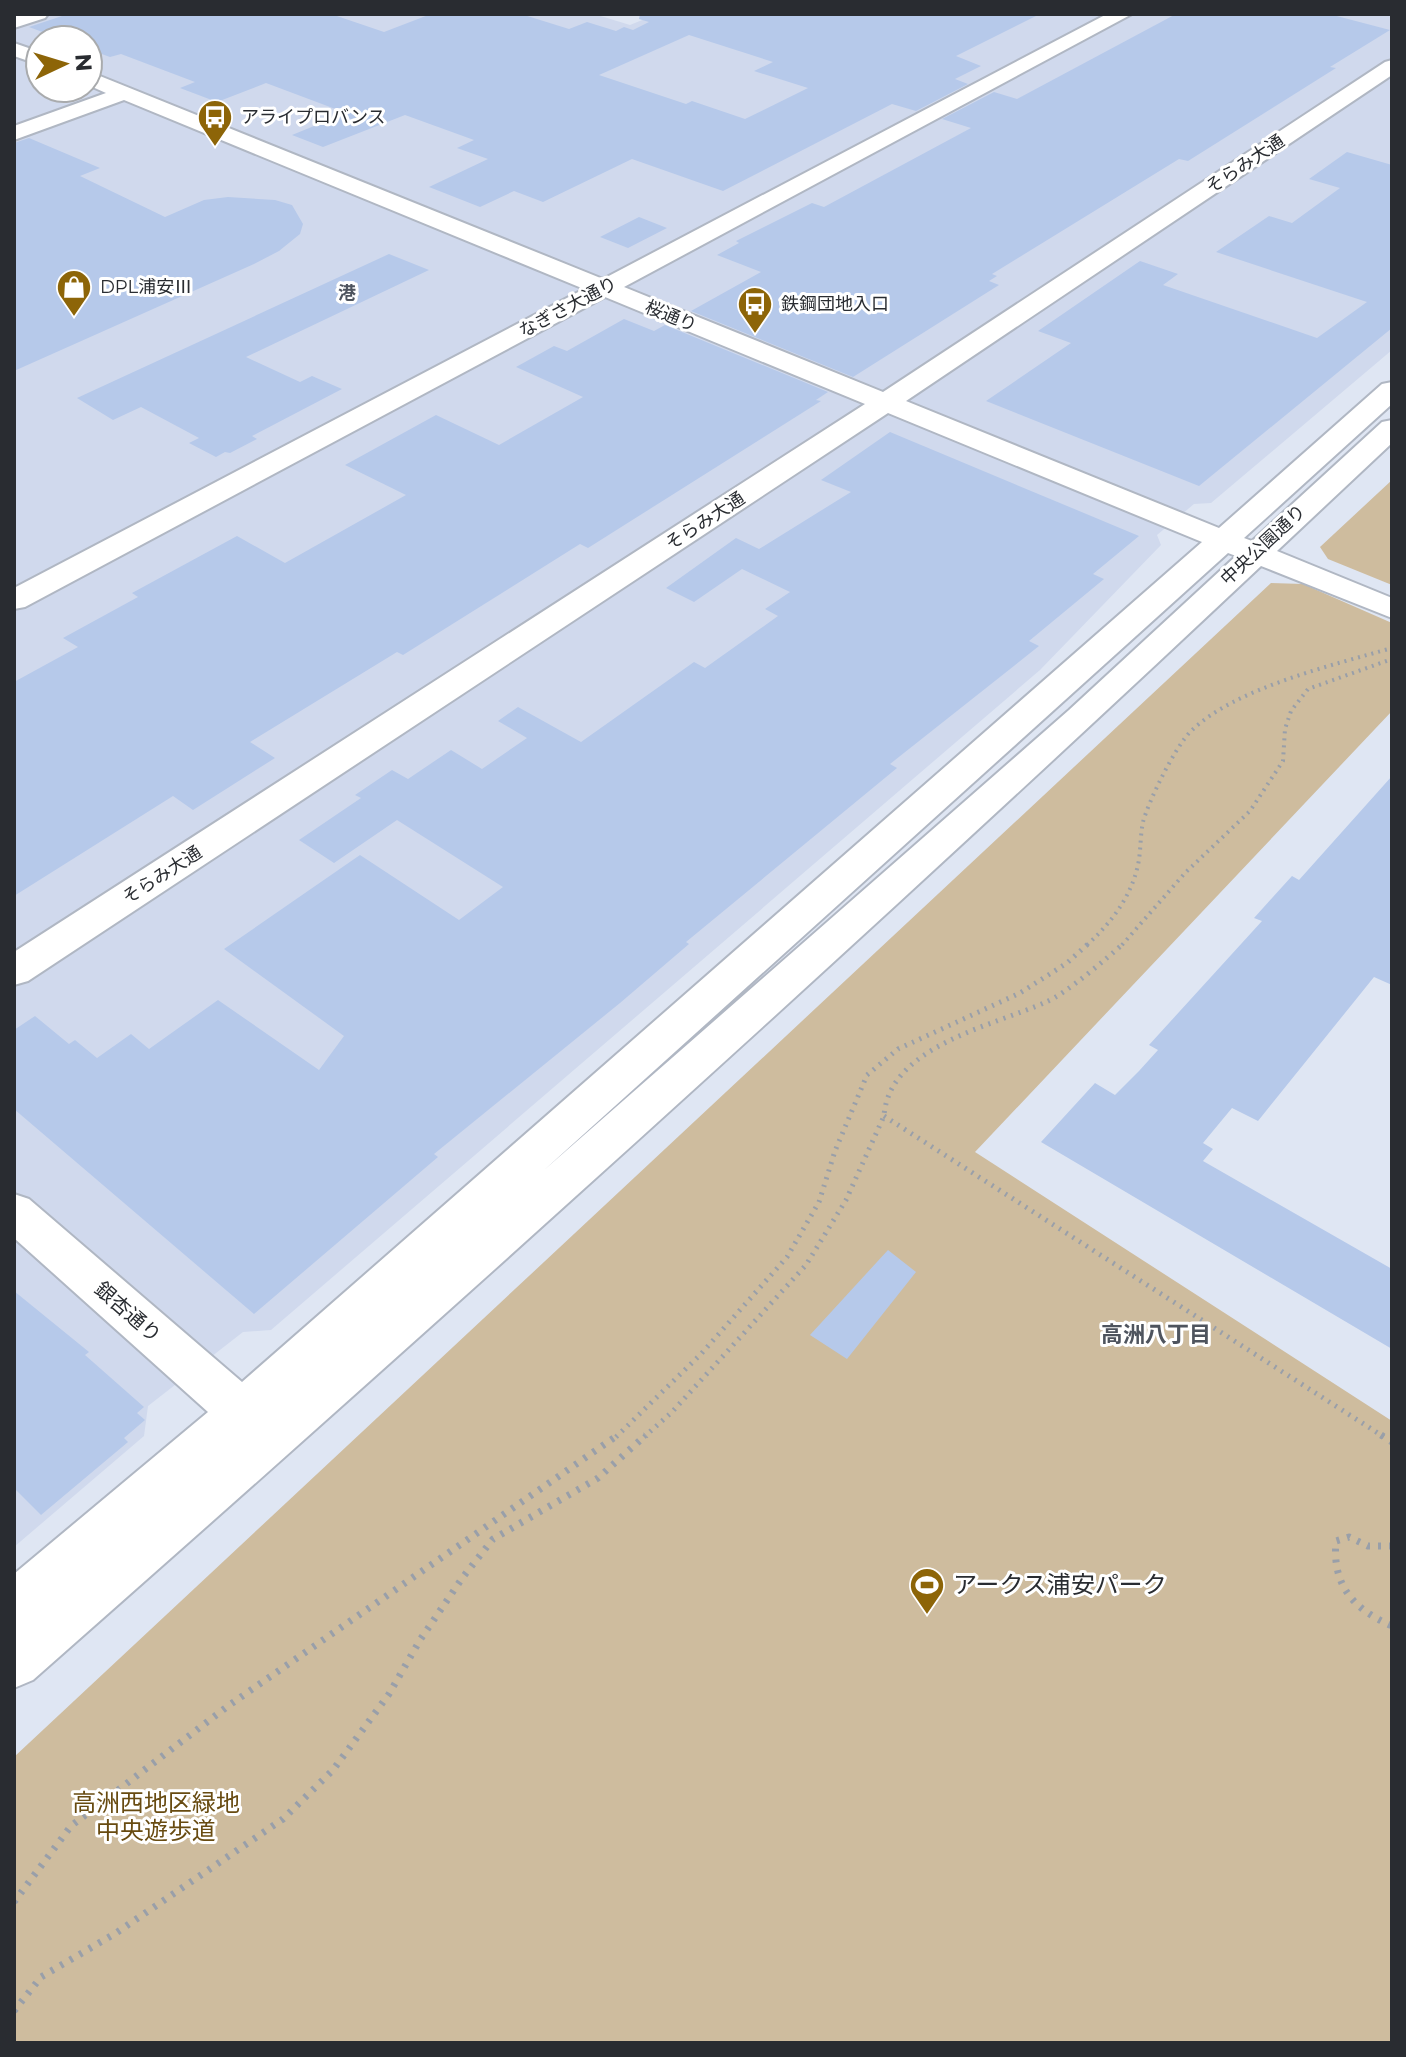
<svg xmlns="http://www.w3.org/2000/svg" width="1406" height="2057" viewBox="0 0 1406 2057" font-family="Montserrat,'Noto Sans JP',sans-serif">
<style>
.built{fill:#d0d9ed;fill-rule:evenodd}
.green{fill:#cebc9e}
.building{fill:#b6c9ea;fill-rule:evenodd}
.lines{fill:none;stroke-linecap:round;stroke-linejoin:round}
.tertiary-casing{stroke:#b0b7c3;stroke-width:4}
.path-far2{stroke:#999fa9;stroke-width:4;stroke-dasharray:2 5;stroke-linecap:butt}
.path-far1{stroke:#999fa9;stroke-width:5;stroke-dasharray:2 6;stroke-linecap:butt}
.path{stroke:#999fa9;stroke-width:7;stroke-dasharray:3 8;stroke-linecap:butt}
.tertiary{fill:#fff;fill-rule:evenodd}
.labels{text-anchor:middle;stroke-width:6;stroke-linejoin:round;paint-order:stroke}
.far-poi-label{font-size:18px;fill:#292c31;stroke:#fff;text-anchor:start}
.far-street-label{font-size:18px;fill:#292c31;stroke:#fff}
.far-neighbourhood-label{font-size:18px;font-weight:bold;fill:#4e545e;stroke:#fff}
.street-label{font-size:20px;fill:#292c31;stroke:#fff}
.neighbourhood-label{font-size:22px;font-weight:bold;fill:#4e545e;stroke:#fff}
.near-poi-label{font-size:24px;fill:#292c31;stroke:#fff;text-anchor:start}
.near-park-label{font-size:24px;fill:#684b11;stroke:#fff}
</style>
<rect width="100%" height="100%" fill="#dfe6f3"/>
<path class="built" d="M14,14h580l36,11 27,-11h735v336l-181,153 -17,1 -37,31 4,10 -121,125 -769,660 -28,2 -95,74 -4,30 -130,111zM40,40h48v48h-48z"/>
<path class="green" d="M1392,480v105l-64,-26 -8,-12z
M1271,583l32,1 89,39v88l-417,441 417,269v622h-1378v-286z"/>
<path class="building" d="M68,14h263l53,18 47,-18h90l48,15 18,-7 29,9 8,-4 9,3 16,-8 -10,-3 1,-5h400l-84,42 25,10 -26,13 13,5 -52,27 -24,-7 -169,87 -91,-32 -89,43 -29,-11 -34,16 -51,-20 59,-28 -31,-11 17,-8 -69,-25 -82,32 -31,-12 54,-22 -80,-30 -49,19 -37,-14 15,-6 -74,-28 -11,3 -22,-8v-9h-24l-35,-13zM689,35l84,27 -19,9 54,17 -63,31 -53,-18 -6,3 -87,-29z
M1176,14h153l61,16 -60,37 6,1 -148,93 -9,-2 -187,115 5,2 -8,5 10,4 -146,92 -162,-66 70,-39 -44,-17 22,-12 -3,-2 76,-38 12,4 147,-79 -29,-9 52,-27 23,7z
M29,138l71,30 -20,8 85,41 39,-17 24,-3 47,3 17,5 11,19 -3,10 -21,17 -25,13 -240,107v-228z
M1347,152l45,13v163l-193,158 -213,-85 85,-58 -33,-12 102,-70 38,13 -15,11 154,53 50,-36 -151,-50 53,-36 23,7 48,-35 -31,-9z
M639,217l28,11 -39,20 -28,-11z
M389,254l40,16 -183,87 54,25 12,-6 30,13 -90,47 5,3 -27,14 -5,-1 -9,5 -27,-14 10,-5 -58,-31 -28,13 -36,-22z
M624,319l30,12 11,-6 163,67 -12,8 5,1 -233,147 -8,-4 -177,111 -6,-3 -147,90 25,16 -82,52 -20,-14 -159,100v-214l64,-35 -15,-9 75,-41 -6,-4 105,-57 48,27 121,-68 -61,-30 91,-50 63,30 84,-48 -67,-30 38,-21 13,5z
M890,432l249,104 -46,38 11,5 -75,62 10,5 -149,118 7,4 -211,174 3,2 -69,59 -186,151 4,3 -184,157 -240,-205v-79l21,-14 34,28 6,-4 22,18 34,-24 18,15 69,-49 101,70 25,-34 -120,-87 136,-94 99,65 44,-33 -106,-67 -63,43 -35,-23 62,-42 -6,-3 37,-25 16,9 43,-29 31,19 45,-31 -29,-17 20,-14 63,35 113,-80 11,6 73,-52 -13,-7 25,-17 -48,-23 -48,33 -28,-14 70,-50 23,11 92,-57 -30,-12z
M1392,776v209l-18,-8 -116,144 -26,-13 -29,35 10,6 -10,12 189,108v80l-351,-207 54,-59 20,12 24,-24 19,-21 -9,-5 113,-124 -8,-3 38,-42 7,4z
M888,1250l28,22 -69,87 -37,-24z
M14,1291l75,61 -4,3 59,52 -7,6 8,7 -21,18 4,4 -87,73 -27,-27z"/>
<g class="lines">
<g class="tertiary-casing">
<path id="tertiary" d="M19,14h29l-3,4 -31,10v-12z
M1107,14h25l-508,273 259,105 502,-330 7,-2v15l-486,326 313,127 163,-144 10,-2v22l-148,134 8,3 130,-119 10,-2v23l-115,108 115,47v20l-131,-52c-403,379 -814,749 -1228,1114l-19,8v-114l194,-162 -194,-174v-44l15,5 213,183 960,-840 -314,-129 -860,568 -14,4v-33l851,-548 -260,-107 -580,310 -11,2v-21l570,-299 -460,-189 -110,40v-14l92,-33 -18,-8v-13l7,2 508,205zM1228,553l8,3 -167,154 -526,461z
M14,43l26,9v13l-26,-9z"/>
</g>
<path class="path-far2" d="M1087,945c24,-22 44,-48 51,-80 3,-14 2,-29 5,-43 6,-22 32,-75 48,-91 44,-43 142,-66 201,-83
M1122,945l63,-72 65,-62 33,-50 2,-32 6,-18 17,-22 84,-30"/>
<path class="path-far1" d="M884,1116l500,321
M616,1437l85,-83 86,-97 32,-55 16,-51 32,-76 31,-26 122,-56 47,-30 22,-20
M644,1437l28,-25 134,-147 40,-65 38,-84c5,-70 109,-90 162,-114 21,-9 60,-43 78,-59"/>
<path class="path" d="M1381,1435l11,7
M1392,1546h-24l-19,-9 -13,4c-4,44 17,68 56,85
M14,1902l57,-76 157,-120 390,-271
M14,2011l27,-34 75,-44 167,-114 50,-49 56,-76 31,-54 43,-63 30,-38 105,-61 48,-43"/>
<use href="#tertiary" class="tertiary"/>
</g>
<defs>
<g id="bus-pin" transform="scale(1.8)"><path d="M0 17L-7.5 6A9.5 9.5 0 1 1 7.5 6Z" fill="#8d6508" stroke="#fff"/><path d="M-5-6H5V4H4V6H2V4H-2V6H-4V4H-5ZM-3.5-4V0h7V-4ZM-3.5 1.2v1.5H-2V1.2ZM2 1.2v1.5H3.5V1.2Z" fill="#fff"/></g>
<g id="shop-pin" transform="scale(1.8)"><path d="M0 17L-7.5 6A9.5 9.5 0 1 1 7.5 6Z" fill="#8d6508" stroke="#fff"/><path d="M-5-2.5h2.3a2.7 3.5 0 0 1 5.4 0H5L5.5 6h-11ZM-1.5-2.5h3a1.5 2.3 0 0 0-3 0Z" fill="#fff"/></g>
<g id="stadium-pin" transform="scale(1.8)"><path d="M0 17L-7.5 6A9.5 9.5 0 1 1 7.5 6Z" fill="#8d6508" stroke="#fff"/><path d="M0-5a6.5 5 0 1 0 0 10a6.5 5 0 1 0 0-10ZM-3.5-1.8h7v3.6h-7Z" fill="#fff"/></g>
</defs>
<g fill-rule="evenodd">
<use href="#bus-pin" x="215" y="117"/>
<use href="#shop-pin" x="74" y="287"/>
<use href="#bus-pin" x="755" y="304"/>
<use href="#stadium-pin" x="927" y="1585"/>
</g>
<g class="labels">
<g class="far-poi-label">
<text x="241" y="123">アライプロバンス</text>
<text x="100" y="293">DPL浦安Ⅲ</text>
<text x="781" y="310">鉄鋼団地入口</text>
</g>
<g class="far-street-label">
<text transform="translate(1245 164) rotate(-34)" y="6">そらみ大通</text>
<text transform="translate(568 307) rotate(-28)" y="6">なぎさ大通り</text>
<text transform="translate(671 316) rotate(22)" y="6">桜通り</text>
<text transform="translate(705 521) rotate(-33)" y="6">そらみ大通</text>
<text transform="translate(1263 545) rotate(-43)" y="6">中央公園通り</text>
<text transform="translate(162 875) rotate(-33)" y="6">そらみ大通</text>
</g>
<g class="far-neighbourhood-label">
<text x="347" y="299">港</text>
</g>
<g class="street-label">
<text transform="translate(128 1312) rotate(41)" y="7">銀杏通り</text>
</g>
<g class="neighbourhood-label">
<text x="1156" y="1342">高洲八丁目</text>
</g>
<g class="near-poi-label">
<text x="953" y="1593">アークス浦安パーク</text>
</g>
<g class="near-park-label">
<text x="156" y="1811">高洲西地区緑地<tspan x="156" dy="28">中央遊歩道</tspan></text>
</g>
</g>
<rect width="1406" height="2057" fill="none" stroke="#292c31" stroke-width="32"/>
<g transform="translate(64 64) rotate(86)"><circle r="38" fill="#ffffff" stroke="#a9abad" stroke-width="2"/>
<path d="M0-6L14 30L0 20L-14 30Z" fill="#8d6508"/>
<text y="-12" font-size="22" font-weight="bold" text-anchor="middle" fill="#292c31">N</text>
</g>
</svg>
